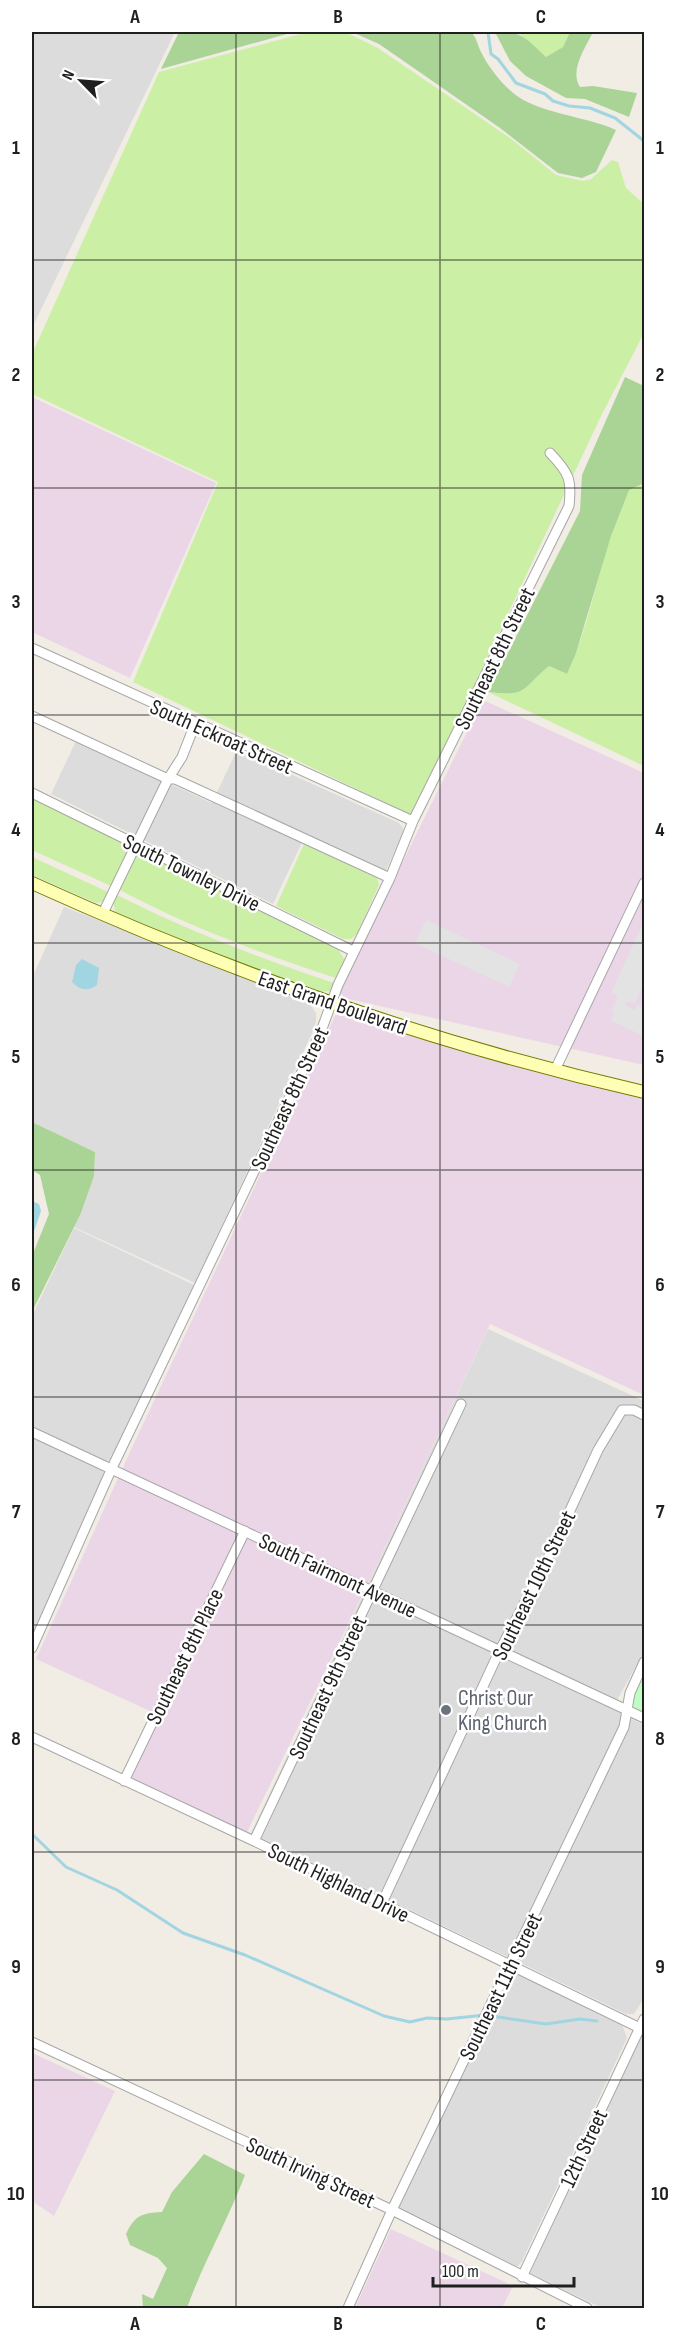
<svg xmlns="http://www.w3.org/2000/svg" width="676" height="2340" viewBox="0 0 676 2340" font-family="'Sofia Sans Condensed',sans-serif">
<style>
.residential{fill:#dddcdc}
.industrial{fill:#ead6e7}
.grass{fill:#ccefa6}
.forest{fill:#aad495}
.park{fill:#befec1}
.parking{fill:#e3e3e3}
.water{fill:#a1d5e2}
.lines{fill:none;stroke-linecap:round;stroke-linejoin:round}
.stream{stroke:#a1d5e2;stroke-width:3}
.street-casing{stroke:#a6a6a6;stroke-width:11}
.secondary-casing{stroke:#727c00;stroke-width:14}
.street{stroke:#fff;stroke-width:9}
.secondary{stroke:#feffb4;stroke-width:12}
.grid{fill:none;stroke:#1f1f1f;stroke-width:1.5;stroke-opacity:0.55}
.worship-dot{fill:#6b7280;stroke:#fff;stroke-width:2}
.labels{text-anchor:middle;stroke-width:5;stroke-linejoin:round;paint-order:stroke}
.street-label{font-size:22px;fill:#1f1f1f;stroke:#fff}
.worship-label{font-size:22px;fill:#5b616d;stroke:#fff;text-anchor:start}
.neatline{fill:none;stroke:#1f1f1f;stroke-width:2}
.grid-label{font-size:20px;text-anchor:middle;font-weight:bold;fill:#1f1f1f}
</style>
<rect width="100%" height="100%" fill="#f1ece4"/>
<path class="residential" d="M32,32h143l-143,296z
M76,741l136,62 25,-53 162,73 4,5v6l-18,38 -80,-36 -32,68 -222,-110z
M64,907l243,93 9,13v9l-4,11 -117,250 -121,-56 7,-14 13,-37 1,-24 -63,-30v-144z
M74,1228l120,57 -81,172 -7,5 -74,-35v-111z
M488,1329l156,72v251l-32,57 32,16v273l-10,16h-8l-375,-181z
M32,1436l69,32 3,5 -5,16 -67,147z
M512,1972l110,52 5,14 -105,223 -4,5 -4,1 -114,-58 -2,-4z
M644,2027v281h-42l-72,-35z"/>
<path class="industrial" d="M32,397l184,86 -86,195 -98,-46z
M483,700l161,73v292l-300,-67 -4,-7 4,-11z
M336,1014l203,59 105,25v297l-154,-71 -120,255 -123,253 -116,-54 28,-63 -123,-56 94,-207z
M32,2053l83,38 -61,125 -22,-15z
M391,2229l122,57 -11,22h-147z"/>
<path class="grass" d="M308,32h37l33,16 132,90 46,37 27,6 8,-2 21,-19 6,2 8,26 18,16v129l-43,83 -188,400 -280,-134 85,-200 -186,-88v-40l127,-282z
M513,32h57l-7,15 -17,10 -26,-23z
M644,483v283l-156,-74 19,2 28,-17 14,-11 18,8c20,-44 29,-91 43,-137 6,-16 13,-32 19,-48z
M32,797l93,46 3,8 -17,35 -79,-36z
M304,844l73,34 2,7 -22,49 -6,5h-8l-67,-33z
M141,852l196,96 8,12 -9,18c-74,-24 -149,-52 -218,-89l17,-33z
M32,857l76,35 -6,10 -6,1 -64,-28z
M115,894c71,36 144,64 219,89l-4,8 -9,1 -81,-28 -125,-52 -2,-12z"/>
<path class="forest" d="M179,32h115l-133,37z
M352,32h119c6,6 6,12 10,20 7,14 19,30 31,40 25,22 75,24 104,38l-20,42 -14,6 -24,-5 -58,-45 -82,-57 -39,-27z
M495,32c28,-1 31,7 51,25l17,-10 7,-15h23c-7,15 -24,38 -13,55l13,-1 44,7 -8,24 -44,-18 -19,-1 -40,-22 -16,-15z
M625,377l19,9v97l-15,7 -18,46 -35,117 -9,21 -18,-8c-28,23 -21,31 -61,26l92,-181 2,-36z
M32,1122l63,30 -1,24 -13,37 -49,99v-56l17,-42 -9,-39 -8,-5z
M204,2154l41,21c-17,45 -42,88 -58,133h-44l-1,-14 11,5 14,-31 -9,-10 -28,-13 -4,-11c9,-19 16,-21 36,-22l10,-20z"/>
<path class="park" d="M644,1668v44l-9,-4 -4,-6z"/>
<path class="parking" d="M426,920l94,44 -11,23 -94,-44z
M644,921v62l-9,21 -7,-3 -3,4 9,5 3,-5 7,3v28l-33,-15 3,-8 -3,-1 7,-16 -7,-3z"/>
<path class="water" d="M82,959l17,9 -2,17c-10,7 -17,5 -25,-3l4,-17z
M32,1201l7,3 2,7 -9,26z"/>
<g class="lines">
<path class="stream" d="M488,32l3,22 7,5 18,24 29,11 8,7 16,5 21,2 25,10 29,23
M32,1834l34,33 51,23 66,43 62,22 139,61 26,6 17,-4 20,1 38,-4 61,9 34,-5 17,2"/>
<g class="street-casing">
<path id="street" d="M32,648l381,173
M32,716l136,63h7l215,99
M32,793l321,158
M103,913l65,-134 14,-22 13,-33
M555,1070l89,-187
M32,1432l612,286
M32,1648l79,-178 209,-436 18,-49 52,-107 23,-57 156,-315c3,-27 0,-33 -19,-53
M32,1737l222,104 390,189
M124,1781l121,-250
M254,1841l207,-437
M382,1903l117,-251 48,-92 51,-110 24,-40h12l10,5
M32,2042l360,168 195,98
M522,2277l122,-258
M348,2308l44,-98 232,-483 6,-34 14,-31"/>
</g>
<g class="secondary-casing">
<path id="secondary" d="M32,883c196,89 401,161 612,209"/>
</g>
<use href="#street" class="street"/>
<use href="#secondary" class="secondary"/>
</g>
<path class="grid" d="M236,32v2276M440,32v2276M32,260h612M32,488h612M32,715h612M32,943h612M32,1170h612M32,1397h612M32,1625h612M32,1852h612M32,2080h612"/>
<circle class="worship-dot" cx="446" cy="1710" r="6"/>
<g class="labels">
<g class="street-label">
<text transform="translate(494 658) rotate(-64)" y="8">Southeast 8th Street</text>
<text transform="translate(222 736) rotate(24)" y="8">South Eckroat Street</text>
<text transform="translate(192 872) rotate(26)" y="8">South Townley Drive</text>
<text transform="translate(333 1002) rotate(19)" y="8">East Grand Boulevard</text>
<text transform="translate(289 1098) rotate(-65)" y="8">Southeast 8th Street</text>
<text transform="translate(338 1575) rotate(25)" y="8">South Fairmont Avenue</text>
<text transform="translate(533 1585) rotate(-64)" y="8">Southeast 10th Street</text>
<text transform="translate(184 1656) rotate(-64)" y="8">Southeast 8th Place</text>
<text transform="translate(327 1687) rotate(-65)" y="8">Southeast 9th Street</text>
<text transform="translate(339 1882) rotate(26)" y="8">South Highland Drive</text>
<text transform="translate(500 1986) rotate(-64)" y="8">Southeast 11th Street</text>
<text transform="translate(583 2148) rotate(-65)" y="8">12th Street</text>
<text transform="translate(311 2172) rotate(25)" y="8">South Irving Street</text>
</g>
<g class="worship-label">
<text x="458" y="1705">Christ Our<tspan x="458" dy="25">King Church</tspan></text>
</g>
</g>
<rect width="676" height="2340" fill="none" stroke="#ffffff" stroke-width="66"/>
<g transform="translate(81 81) rotate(295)" stroke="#ffffff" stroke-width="4.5" paint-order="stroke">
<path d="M0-4.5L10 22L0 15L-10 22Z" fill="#1f1f1f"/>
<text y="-9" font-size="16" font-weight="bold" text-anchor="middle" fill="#1f1f1f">N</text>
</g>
<path d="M433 2277v9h141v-9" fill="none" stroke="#1f1f1f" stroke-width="3"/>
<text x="442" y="2277" font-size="18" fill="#1f1f1f" stroke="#ffffff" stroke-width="4.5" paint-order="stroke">100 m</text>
<rect x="33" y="33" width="610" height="2274" class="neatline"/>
<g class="grid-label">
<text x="135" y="23">A</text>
<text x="338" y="23">B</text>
<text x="541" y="23">C</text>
<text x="16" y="154">1</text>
<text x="660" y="154">1</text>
<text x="16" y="381">2</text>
<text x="660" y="381">2</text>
<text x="16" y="608">3</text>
<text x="660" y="608">3</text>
<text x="16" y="836">4</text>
<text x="660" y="836">4</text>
<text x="16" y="1063">5</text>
<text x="660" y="1063">5</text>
<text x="16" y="1291">6</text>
<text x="660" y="1291">6</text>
<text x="16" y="1518">7</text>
<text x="660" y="1518">7</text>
<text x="16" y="1745">8</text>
<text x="660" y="1745">8</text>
<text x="16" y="1973">9</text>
<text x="660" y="1973">9</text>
<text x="16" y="2200">10</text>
<text x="660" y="2200">10</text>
<text x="135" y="2330">A</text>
<text x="338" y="2330">B</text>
<text x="541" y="2330">C</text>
</g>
</svg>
